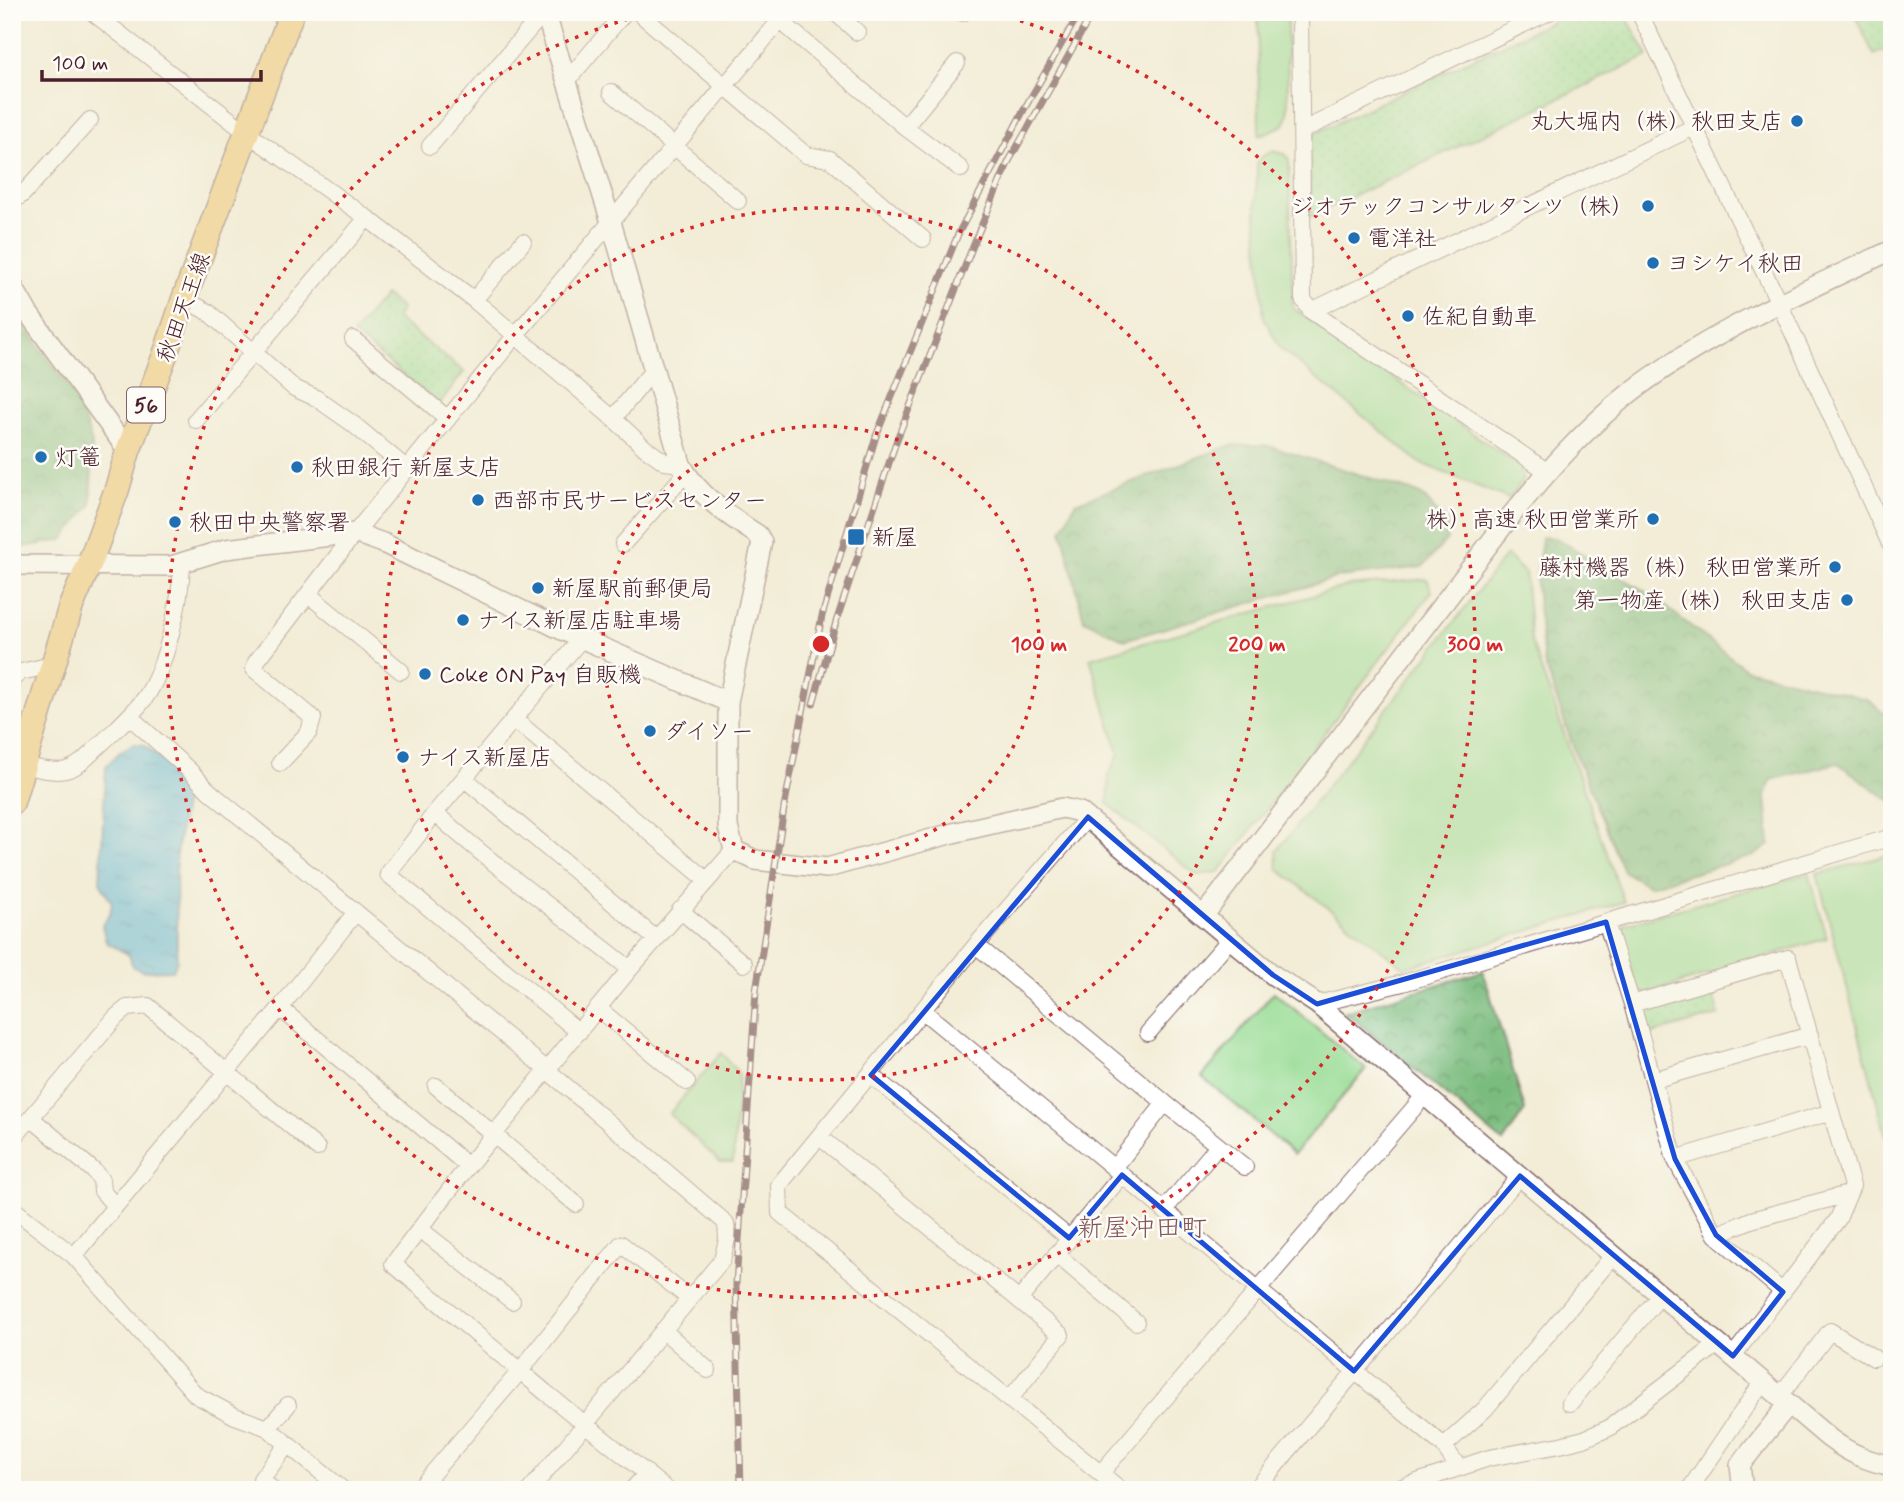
<svg xmlns="http://www.w3.org/2000/svg" width="1904" height="1502" viewBox="0 0 1904 1502" font-family="Mynerve,'Klee One',sans-serif">
<style>
.green{fill:#98dc94;stroke:#717e60;stroke-width:2}
.forest{fill:url(#forest-crowns);stroke:#626e54;stroke-width:2}
.park{fill:url(#park-dots);stroke:#717e60;stroke-width:2}
.water{fill:url(#water-ripples);stroke:#536a82;stroke-width:2}
.lines{fill:none;stroke-linecap:round;stroke-linejoin:round}
.minor-casing{stroke:#856767;stroke-width:18}
.tertiary-casing{stroke:#856767;stroke-width:22}
.primary-casing{stroke:#856767;stroke-width:27}
.minor{stroke:#fff;stroke-width:16}
.tertiary{stroke:#fff;stroke-width:19}
.primary{stroke:#efc469;stroke-width:24}
.rail-casing{stroke:#4a1f2b;stroke-width:7}
.rail{stroke:#fdfcf7;stroke-width:4.5;stroke-dasharray:13;stroke-linecap:butt}
.marked{fill:none;stroke:#1d4ed8;stroke-width:5;stroke-linejoin:round}
.ring{fill:none;stroke:#d62828;stroke-width:3.5;stroke-dasharray:3.5 7}
.poi-dot{fill:#1f6fb2;stroke:#fdfcf7;stroke-width:2.5}
.labels{text-anchor:middle;stroke-width:5;stroke-linejoin:round;paint-order:stroke}
.shield{fill:#fdfcf7;stroke:#806168;stroke-width:2}
.shield-label{font-size:21px;font-weight:bold;fill:#4a1f2b}
.poi-label{font-size:23px;fill:#4a1f2b;stroke:#fdfcf7;text-anchor:start}
.street-label{font-size:23px;fill:#4a1f2b;stroke:#fdfcf7}
.quarter-label{font-size:26px;fill:#815356;stroke:#fdfcf7}
.centre{fill:#d62828;stroke:#fdfcf7;stroke-width:3.5}
.ring-label{font-size:21px;text-anchor:middle;font-weight:bold;fill:#d62828;stroke:#fdfcf7;stroke-width:5;stroke-linejoin:round;paint-order:stroke}
</style>
<defs>
<pattern id="forest-crowns" width="20" height="18" patternUnits="userSpaceOnUse" patternTransform="scale(1.75)"><rect width="20" height="18" fill="#7abc7e"/><path d="M2 6a3 3 0 1 1 6 0M12 15a3 3 0 1 1 6 0" fill="none" stroke="#669867"/></pattern>
<pattern id="park-dots" width="8" height="8" patternUnits="userSpaceOnUse" patternTransform="scale(1.75)"><rect width="8" height="8" fill="#98dc94"/><path d="M2 2h.1M6 6h.1" fill="none" stroke="#84bc80" stroke-width="1.8" stroke-linecap="round"/></pattern>
<pattern id="water-ripples" width="26" height="14" patternUnits="userSpaceOnUse" patternTransform="scale(1.75)"><rect width="26" height="14" fill="#5cb6da"/><path d="M2 4q2-2 4 0t4 0M15 11q2-2 4 0t4 0" fill="none" stroke="#4e93b1"/></pattern>
</defs>
<rect width="100%" height="100%" fill="#fdfcf7"/>
<filter id="ink" filterUnits="userSpaceOnUse"><feTurbulence type="fractalNoise" baseFrequency=".0143" numOctaves="2"/><feDisplacementMap in="SourceGraphic" scale="14" xChannelSelector="R" yChannelSelector="G"/><feConvolveMatrix kernelMatrix="1 2 1 2 8 2 1 2 1" color-interpolation-filters="sRGB"/></filter>
<filter id="wash" filterUnits="userSpaceOnUse"><feTurbulence type="fractalNoise" baseFrequency=".00686" numOctaves="4" result="noise"/><feDisplacementMap in="SourceGraphic" scale="28" xChannelSelector="R" yChannelSelector="G"/><feGaussianBlur stdDeviation="1.57" result="paint"/><feColorMatrix in="noise" values="0 0 0 0 0 0 0 0 0 0 0 0 0 0 0 0 0 1.4 0 .05"/><feComposite in="paint" operator="in"/></filter>
<g filter="url(#wash)">
<rect width="100%" height="100%" fill="#f3edd7"/>
<path class="green" d="M1258,12h29l1,104 -4,9 -25,11z
M1272,151l13,3 4,6 4,148 225,157c11,14 0,22 -9,34l-89,-36 -139,-114 -17,-31 -8,-104 1,-51 3,-5z
M1506,555l19,18 6,68 93,261 -219,66 -127,-99 -1,-18z
M1427,579l5,12 -213,281 -23,3 -88,-71 1,-29 10,-21 -29,-96 258,-72z
M1892,854v305l-75,-285z
M1809,873l18,65 -181,56 -9,-4 -16,-55 4,-11z
M1274,992l92,77 -72,85 -92,-77z
M721,1053l18,20 -6,89h-13l-51,-48z"/>
<path class="forest" d="M12,303l15,26 51,71 14,44 -1,61 -28,35 -51,9z
M1231,445h35l155,49 26,29v17l-25,27 -83,10 -214,63 -41,-20 -22,-90 13,-27z
M1542,537l14,1 92,55 98,76 121,30 25,21v82l-54,-39 -67,17 -5,16 4,49 -16,11 -105,30 -26,-15 -47,-116 -32,-92 -8,-78z
M1483,971l42,139 -22,32 -158,-130z"/>
<path class="park" d="M1572,12h52l24,44 -338,161 -1,-71 4,-12z
M1853,12h39v35l-18,8z
M385,295l17,14 -6,9 68,54 -25,32 -86,-70z
M1710,987l9,28 -71,20 -6,-22 6,-8z"/>
<path class="water" d="M133,744l11,1 38,33 4,13 -10,64 1,105 -4,10 -30,1 -10,-4 -4,-12 -23,-13 -4,-17 8,-11 2,-11 -12,-21 6,-116 15,-15z"/>
</g>
<g filter="url(#ink)">
<g class="lines">
<g class="minor-casing">
<path id="minor" d="M92,12l155,121 120,85 107,82 142,121 29,27 20,14 16,2
M638,12l168,143 24,4 93,80
M770,12l135,115 56,42
M835,12l22,20
M1300,12l3,287 8,12 237,161
M1639,12l140,291 113,245
M963,13v-1
M566,82l59,-70
M611,92l127,109
M905,127l52,-64
M1303,130l246,-118
M430,146l114,-134
M12,201l10,-6 68,-75
M184,299l24,13 86,76 22,10 37,26 54,45
M474,300l49,-58
M1311,311l383,-184
M353,339l95,80
M613,419l41,-50
M196,420l171,-202
M623,544l63,-71
M309,595l92,76
M12,679l9,-7 31,-7
M129,716l60,54 20,21 338,279 179,153 1,16 -5,21 -192,230
M515,720l192,160
M280,763l29,-31 4,-14 -59,-49 2,-7 99,-129 160,-197 272,-324
M23,765c13,3 30,8 43,5 16,-4 26,-19 38,-29 14,-14 29,-27 41,-43 21,-30 36,-98 37,-134
M465,779l191,160
M435,813c62,56 130,104 195,156
M1088,817l-112,128 -197,240 1,28 341,277
M680,910l64,54
M1606,922l26,82 43,155 41,76 67,57
M976,945l189,158 -51,65
M1317,1004l86,-21 489,-146
M1632,1004l156,-46 64,228 -14,33 -105,137
M280,1008l188,158
M599,1009l88,73
M923,1011l191,157 330,278
M579,1032l-191,-158 47,-61 147,-175
M1148,1033l83,-95
M871,1075l198,163
M1653,1080l157,-45
M436,1086l140,118
M1165,1103l80,64
M31,1118l63,53 7,9 1,11 13,15
M820,1137l199,163 103,-125
M12,1140l104,-123 11,-9 21,-2 169,142
M1675,1159l156,-47
M12,1208l62,48 122,139 39,21 33,12 75,62
M1164,1210l54,-64
M421,1230l91,71
M1716,1235l35,-15 97,-26
M1056,1254l80,68
M74,1256l206,-248 76,-96
M663,1330l45,40
M1779,1397l51,-66 44,27
M1009,1400l52,-65 -42,-35
M1570,1403l89,-106
M268,1428l20,-23
M1458,1467l-14,-21 41,-37 128,-153
M1101,1473l324,-378
M273,1490l-12,-11 27,-35
M418,1490l103,-120 100,-126 69,55
M632,1490l15,-17
M667,1490l-122,-98 -152,-128 75,-98 162,-197 104,-119
M1255,1490l265,-314
M1393,1490l96,-32 71,-13 24,-6 25,-11 109,-84
M1689,1490l74,-109"/>
</g>
<g class="tertiary-casing">
<path id="tertiary" d="M545,12l66,210 70,242c15,30 49,53 77,71l4,7 -34,160v125l6,23 21,10 72,8 126,-35 109,-25 18,4 193,163 44,29 512,434c20,15 38,23 63,28
M12,285l16,28 100,138
M12,565l159,1 55,-17 129,-16 28,10 179,87 166,72
M1204,915l305,-397c37,-45 76,-90 122,-126 79,-60 171,-100 261,-142
M1743,1490l-3,-25 48,-60"/>
</g>
<g class="primary-casing">
<path id="primary" d="M12,802l59,-196 18,-41 28,-76 11,-38 37,-96 19,-56 108,-287"/>
</g>
<use href="#minor" class="minor"/>
<use href="#tertiary" class="tertiary"/>
<use href="#primary" class="primary"/>
<g class="rail-casing">
<path id="rail" d="M813,704l23,-82 60,-180 80,-204 33,-77 84,-149
M741,1490l-5,-206 20,-293 28,-183 38,-192 54,-180 83,-204 68,-128 53,-92"/>
</g>
<use href="#rail" class="rail"/>
</g>
</g>
<path d="M0 0H1904V1502H0ZM1088,817l185,158 44,29 289,-82 69,237 41,76 67,57 -50,64 -213,-180 -166,195 -232,-196 -53,63 -198,-163z" fill="#f3edd7" fill-opacity=".55" fill-rule="evenodd"/>
<path class="marked" d="M1088,817l185,158 44,29 289,-82 69,237 41,76 67,57 -50,64 -213,-180 -166,195 -232,-196 -53,63 -198,-163z"/>
<g class="ring">
<circle cx="821" cy="644" r="218"/>
<circle cx="821" cy="644" r="436"/>
<path d="M990 12A654 654 0 1 1 652 12"/>
</g>
<g class="poi-dot">
<circle cx="1797" cy="121" r="7"/>
<circle cx="1648" cy="206" r="7"/>
<circle cx="1354" cy="238" r="7"/>
<circle cx="1653" cy="263" r="7"/>
<circle cx="1408" cy="316" r="7"/>
<circle cx="41" cy="457" r="7"/>
<circle cx="297" cy="467" r="7"/>
<circle cx="478" cy="500" r="7"/>
<circle cx="1653" cy="519" r="7"/>
<circle cx="175" cy="522" r="7"/>
<rect x="847" y="528" width="18" height="18" rx="3.5"/>
<circle cx="1835" cy="567" r="7"/>
<circle cx="538" cy="588" r="7"/>
<circle cx="1847" cy="600" r="7"/>
<circle cx="463" cy="620" r="7"/>
<circle cx="425" cy="674" r="7"/>
<circle cx="650" cy="731" r="7"/>
<circle cx="403" cy="757" r="7"/>
</g>
<g class="labels">
<rect class="shield" x="127" y="387.5" width="38" height="35" rx="5"/>
<g class="shield-label">
<text x="146" y="412">56</text>
</g>
<g class="poi-label">
<text x="1783" y="129" text-anchor="end">丸大堀内（株）秋田支店</text>
<text x="1634" y="214" text-anchor="end">ジオテックコンサルタンツ（株）</text>
<text x="1368" y="246">電洋社</text>
<text x="1667" y="271">ヨシケイ秋田</text>
<text x="1422" y="324">佐紀自動車</text>
<text x="55" y="465">灯篭</text>
<text x="311" y="475">秋田銀行 新屋支店</text>
<text x="492" y="508">西部市民サービスセンター</text>
<text x="1639" y="527" text-anchor="end">株）高速 秋田営業所</text>
<text x="189" y="530">秋田中央警察署</text>
<text x="872" y="545">新屋</text>
<text x="1821" y="575" text-anchor="end">藤村機器（株） 秋田営業所</text>
<text x="552" y="596">新屋駅前郵便局</text>
<text x="1833" y="608" text-anchor="end">第一物産（株） 秋田支店</text>
<text x="477" y="628">ナイス新屋店駐車場</text>
<text x="439" y="682">Coke ON Pay 自販機</text>
<text x="664" y="739">ダイソー</text>
<text x="417" y="765">ナイス新屋店</text>
</g>
<g class="street-label">
<text transform="translate(183 307) rotate(-70)" y="8">秋田天王線</text>
</g>
<g class="quarter-label">
<text x="1142" y="1236">新屋沖田町</text>
</g>
</g>
<circle cx="821" cy="644" r="10" class="centre"/>
<g class="ring-label">
<text x="1039" y="651">100 m</text>
<text x="1257" y="651">200 m</text>
<text x="1475" y="651">300 m</text>
</g>
<rect width="1904" height="1502" fill="none" stroke="#fdfcf7" stroke-width="42"/>
<path d="M42 70v10h219v-10" fill="none" stroke="#4a1f2b" stroke-width="3.5"/>
<text x="52" y="70" font-size="21" fill="#4a1f2b" stroke="#fdfcf7" stroke-width="5" paint-order="stroke">100 m</text>
</svg>
